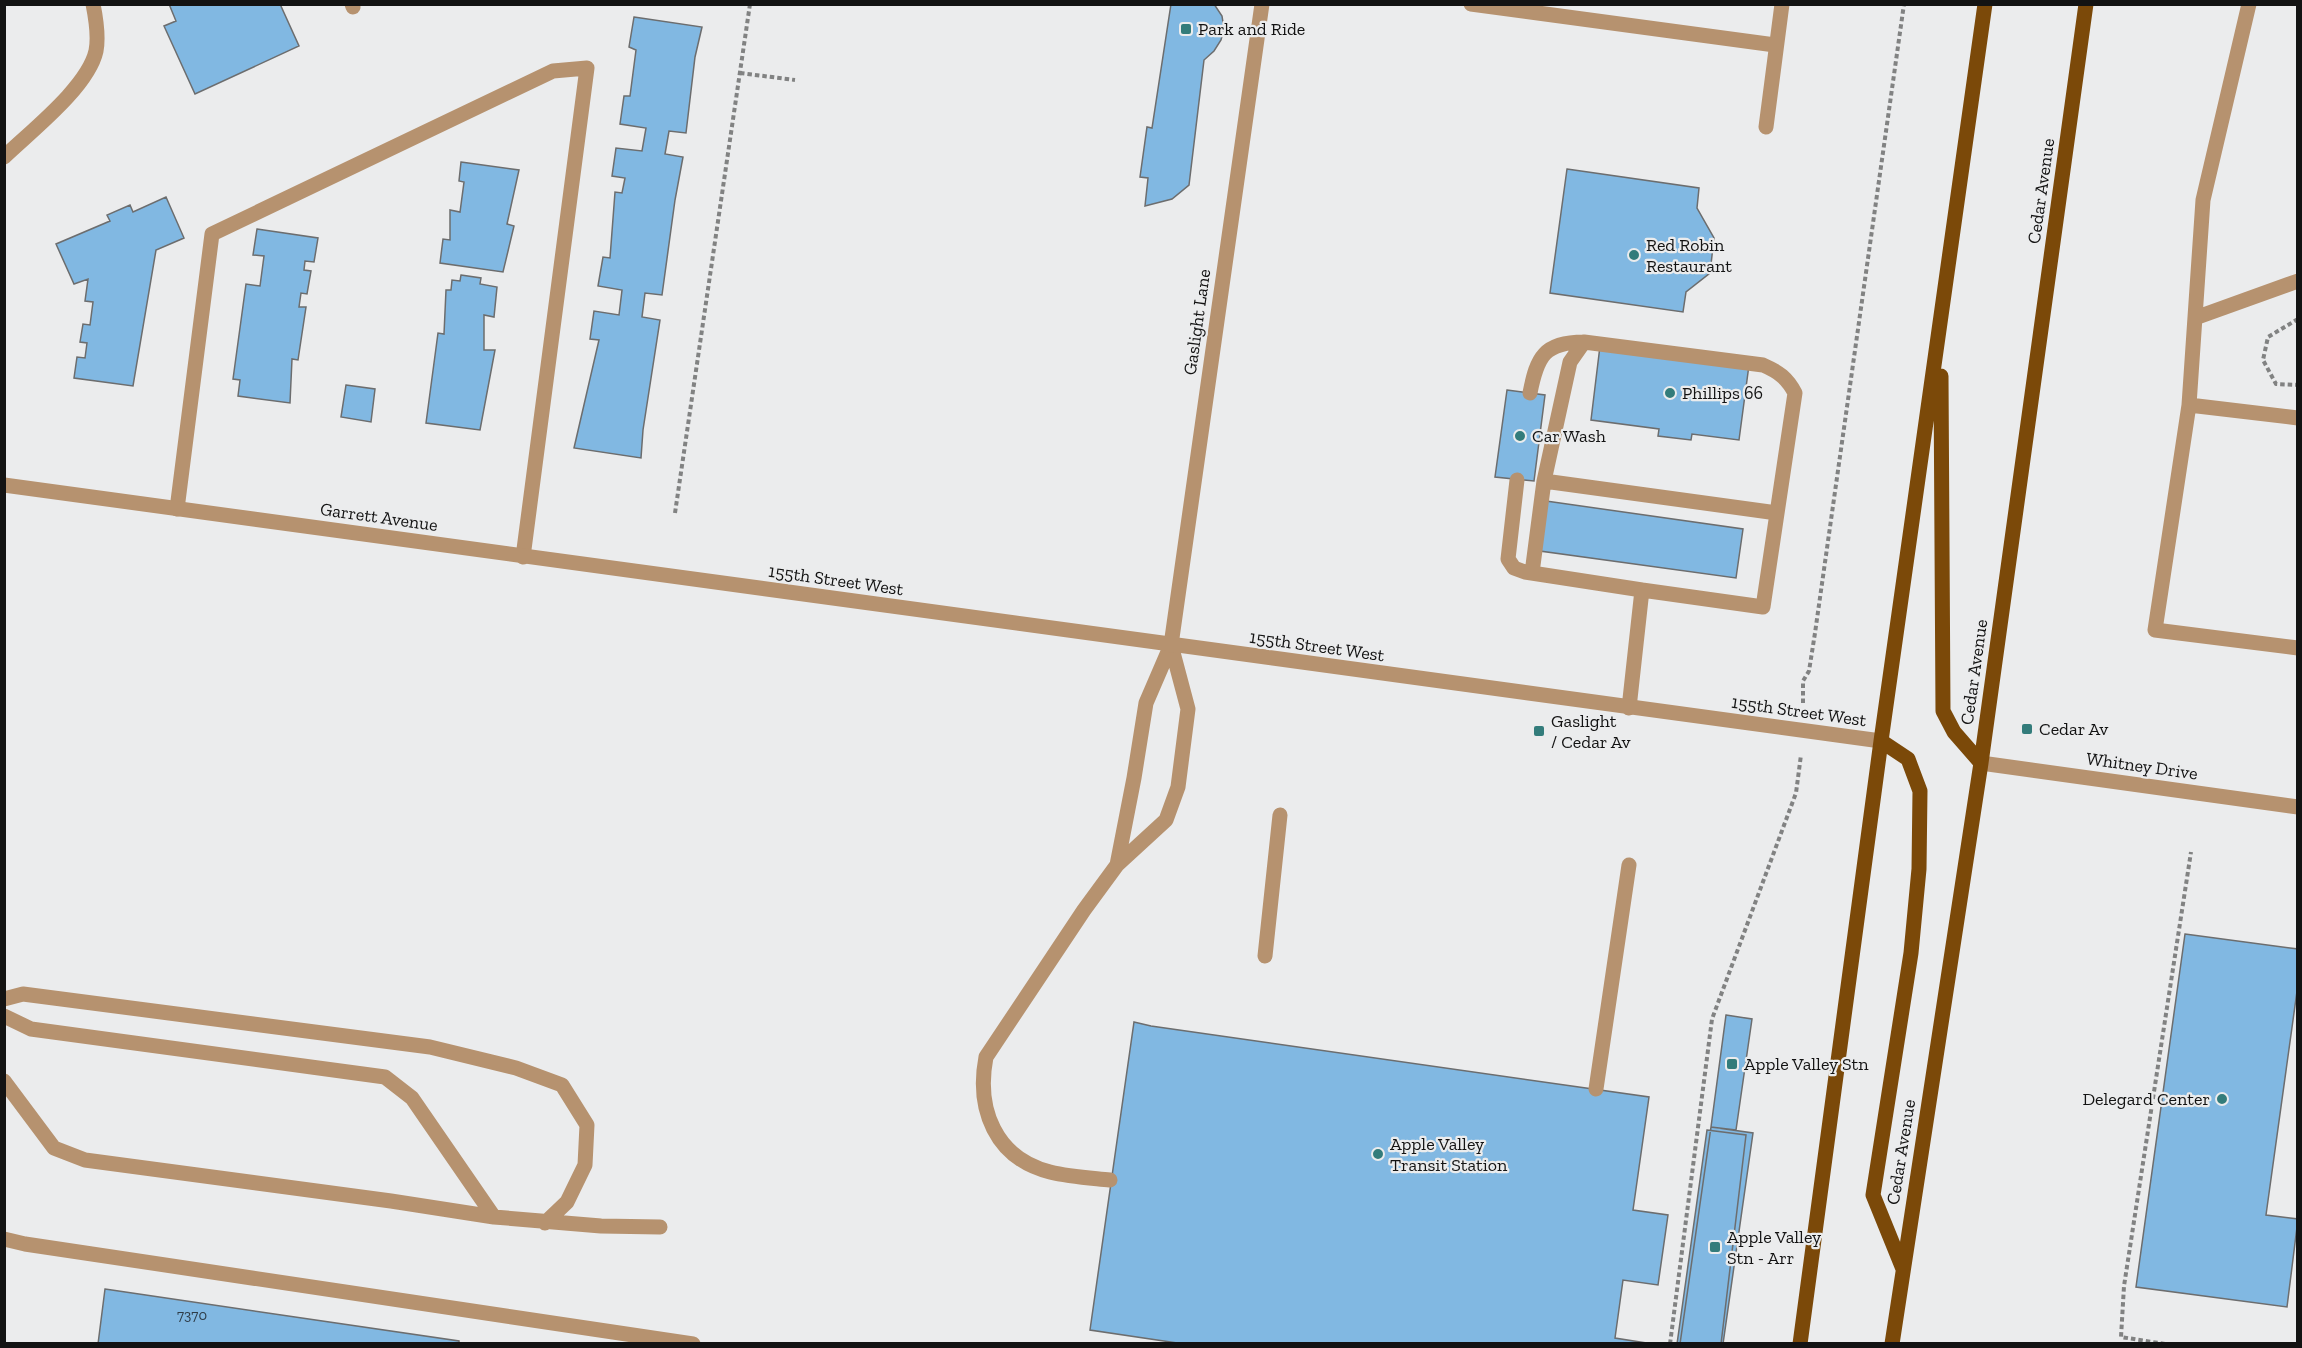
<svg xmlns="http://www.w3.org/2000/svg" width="2302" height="1348" viewBox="0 0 2302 1348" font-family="'Zilla Slab',serif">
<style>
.building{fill:#81b8e2;stroke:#6c6d6e;stroke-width:1.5}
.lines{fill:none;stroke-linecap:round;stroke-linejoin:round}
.path{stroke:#818282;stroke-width:4;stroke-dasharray:4.5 3;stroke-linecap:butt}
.lane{stroke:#b6926f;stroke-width:15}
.street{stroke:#b6926f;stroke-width:15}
.primary{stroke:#7b4909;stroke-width:15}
.poi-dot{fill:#337c7b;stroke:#ebeced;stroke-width:2}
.labels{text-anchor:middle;stroke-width:4.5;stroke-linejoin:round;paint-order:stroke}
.number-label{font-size:15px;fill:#2e3c47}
.poi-label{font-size:18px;fill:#131313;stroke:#ebeced;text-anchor:start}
.street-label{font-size:18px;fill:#131313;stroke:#ebeced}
</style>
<rect width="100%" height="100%" fill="#ebeced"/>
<path class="building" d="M169,4h111l19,42 -104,48 -31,-68 12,-5z
M1171,4h43l8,12 2,13 -3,11 -7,11 -10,9 -15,125 -17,14 -27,7 3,-28 -8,-1 7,-50 5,1z
M634,17l68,10 -7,30 -9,76 -17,-2 -4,23 18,3 -8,43 -13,95 -17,-2 -3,24 18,3 -17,110 -2,28 -67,-10 25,-108 -9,-1 4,-28 25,4 3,-25 -24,-4 5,-29 7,1 5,-66 7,1 3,-15 -13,-2 4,-28 26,3 4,-23 -26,-4 4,-28h6l6,-46 -7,-3z
M461,162l58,8 -12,54 7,2 -11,46 -63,-9 3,-24 7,1v-30l10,2 4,-30 -5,-1z
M1567,169l132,19 -2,20 17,30 -4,35 -24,19 -3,20 -133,-19z
M166,197l18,41 -28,12 -23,136 -59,-8 3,-21 8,1 2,-15 -7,-1 3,-18 7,1 3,-23 -8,-1 3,-22 -14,5 -18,-40 54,-23 -3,-6 23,-10 3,7z
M257,229l61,9 -4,24 -9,-1 -1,9 7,1 -4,23 -6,-1 -2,14h7l-8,53 -6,-1 -2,44 -52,-7 2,-16 -7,-1 13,-95 14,2 4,-30 -11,-1z
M461,275l20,3 -1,6 17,3 -3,30 -10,-2v35h11l-15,80 -54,-7 12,-90 6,1 2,-44h5l1,-10 8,1z
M1600,346l149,19 -10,75 -47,-6 -1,6 -33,-4 1,-7 -68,-9z
M346,385l29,4 -4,33 -30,-5z
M1507,390l38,5 -11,86 -39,-4z
M1546,501l197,28 -7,49 -196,-27z
M2185,934l113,15v35l-32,231 32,4 -11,88 -151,-20z
M1726,1015l26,4 -16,111 -25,-3z
M1134,1022l17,4 498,71 -16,113 35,5 -10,70 -35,-5 -8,58 38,6h-469l-94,-14z
M1711,1127l42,6 -30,211h-43z
M1707,1130l39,5 -25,209h-44z
M105,1289l354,52v3h-361z"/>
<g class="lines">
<path class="path" d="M740,73l55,7
M2298,319l-30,18 -5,23 13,24 22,1
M675,513l75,-509
M1803,703v-22l6,-10 6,-38 89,-629
M1670,1344l42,-325 84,-226 5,-38
M2165,1344l-44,-7 3,-51 67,-434"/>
<path class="lane" d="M352,4l1,3
M1471,4l304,41
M1766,127l16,-123
M2195,318l103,-37
M1530,393c7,-36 14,-51 54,-51l179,23c16,7 24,13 32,28l-32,214 -121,-17 -13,118
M2189,405l14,-205 46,-196
M2298,418l-109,-13 -34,225 143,18
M1517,480l-9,79 6,9 11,4 117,18
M1544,481l26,-119 14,-20
M177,509l35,-275 341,-163 34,-3 -64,489
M1532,573l12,-92 233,32
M1117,865l17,-87 12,-75 25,-58
M1265,956l15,-141
M4,999l19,-5 407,53 86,21 46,17 25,40 -2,40 -18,37 -22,21
M4,1016l27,13 354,48 27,21 82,119
M4,1081l50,67 31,12 306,41 103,16 107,9 59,1
M1596,1089l33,-224
M1110,1180c-19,-2 -40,-3 -60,-8 -55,-14 -74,-63 -64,-115l98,-147 33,-45 49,-45 12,-33 10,-78 -17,-64
M4,1239l21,5 668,100"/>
<path class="street" d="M4,157c27,-26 84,-70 92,-106 3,-15 0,-32 -3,-47
M4,485l1877,256
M1171,645l91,-641
M1981,763l317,44"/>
<path class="primary" d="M1941,376l2,335 11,21 27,31
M1881,741l27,18 12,32 -1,78 -8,84 -38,242 30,74
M1800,1344l81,-603 104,-737
M1892,1344l89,-581 105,-759"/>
</g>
<g class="poi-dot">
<rect x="1180" y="23" width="12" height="12" rx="3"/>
<circle cx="1634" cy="255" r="6"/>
<circle cx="1670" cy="393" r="6"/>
<circle cx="1520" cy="436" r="6"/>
<rect x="2021" y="723" width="12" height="12" rx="3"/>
<rect x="1533" y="725" width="12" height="12" rx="3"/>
<rect x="1726" y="1058" width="12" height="12" rx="3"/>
<circle cx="2222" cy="1099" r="6"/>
<circle cx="1378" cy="1154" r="6"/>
<rect x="1709" y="1241" width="12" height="12" rx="3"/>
</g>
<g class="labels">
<g class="number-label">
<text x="192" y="1320">7370</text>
</g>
<g class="poi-label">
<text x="1198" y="35">Park and Ride</text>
<text x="1646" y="251">Red Robin<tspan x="1646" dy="21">Restaurant</tspan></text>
<text x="1682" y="399">Phillips 66</text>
<text x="1532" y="442">Car Wash</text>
<text x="1551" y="727">Gaslight<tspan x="1551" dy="21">/ Cedar Av</tspan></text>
<text x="2039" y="735">Cedar Av</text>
<text x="1744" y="1070">Apple Valley Stn</text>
<text x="2210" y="1105" text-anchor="end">Delegard Center</text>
<text x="1390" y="1150">Apple Valley<tspan x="1390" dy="21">Transit Station</tspan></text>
<text x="1727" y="1243">Apple Valley<tspan x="1727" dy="21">Stn - Arr</tspan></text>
</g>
<g class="street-label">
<text transform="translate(2041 191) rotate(-82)" y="6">Cedar Avenue</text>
<text transform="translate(1197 322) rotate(-82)" y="6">Gaslight Lane</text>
<text transform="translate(379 517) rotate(8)" y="6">Garrett Avenue</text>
<text transform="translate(836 580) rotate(8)" y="6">155th Street West</text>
<text transform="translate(1317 646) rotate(8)" y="6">155th Street West</text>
<text transform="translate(1974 672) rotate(-82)" y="6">Cedar Avenue</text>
<text transform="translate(1799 711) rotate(8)" y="6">155th Street West</text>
<text transform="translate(2142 766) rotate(8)" y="6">Whitney Drive</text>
<text transform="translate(1901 1152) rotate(-81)" y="6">Cedar Avenue</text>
</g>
</g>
<rect width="2302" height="1348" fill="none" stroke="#131313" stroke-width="12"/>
</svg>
